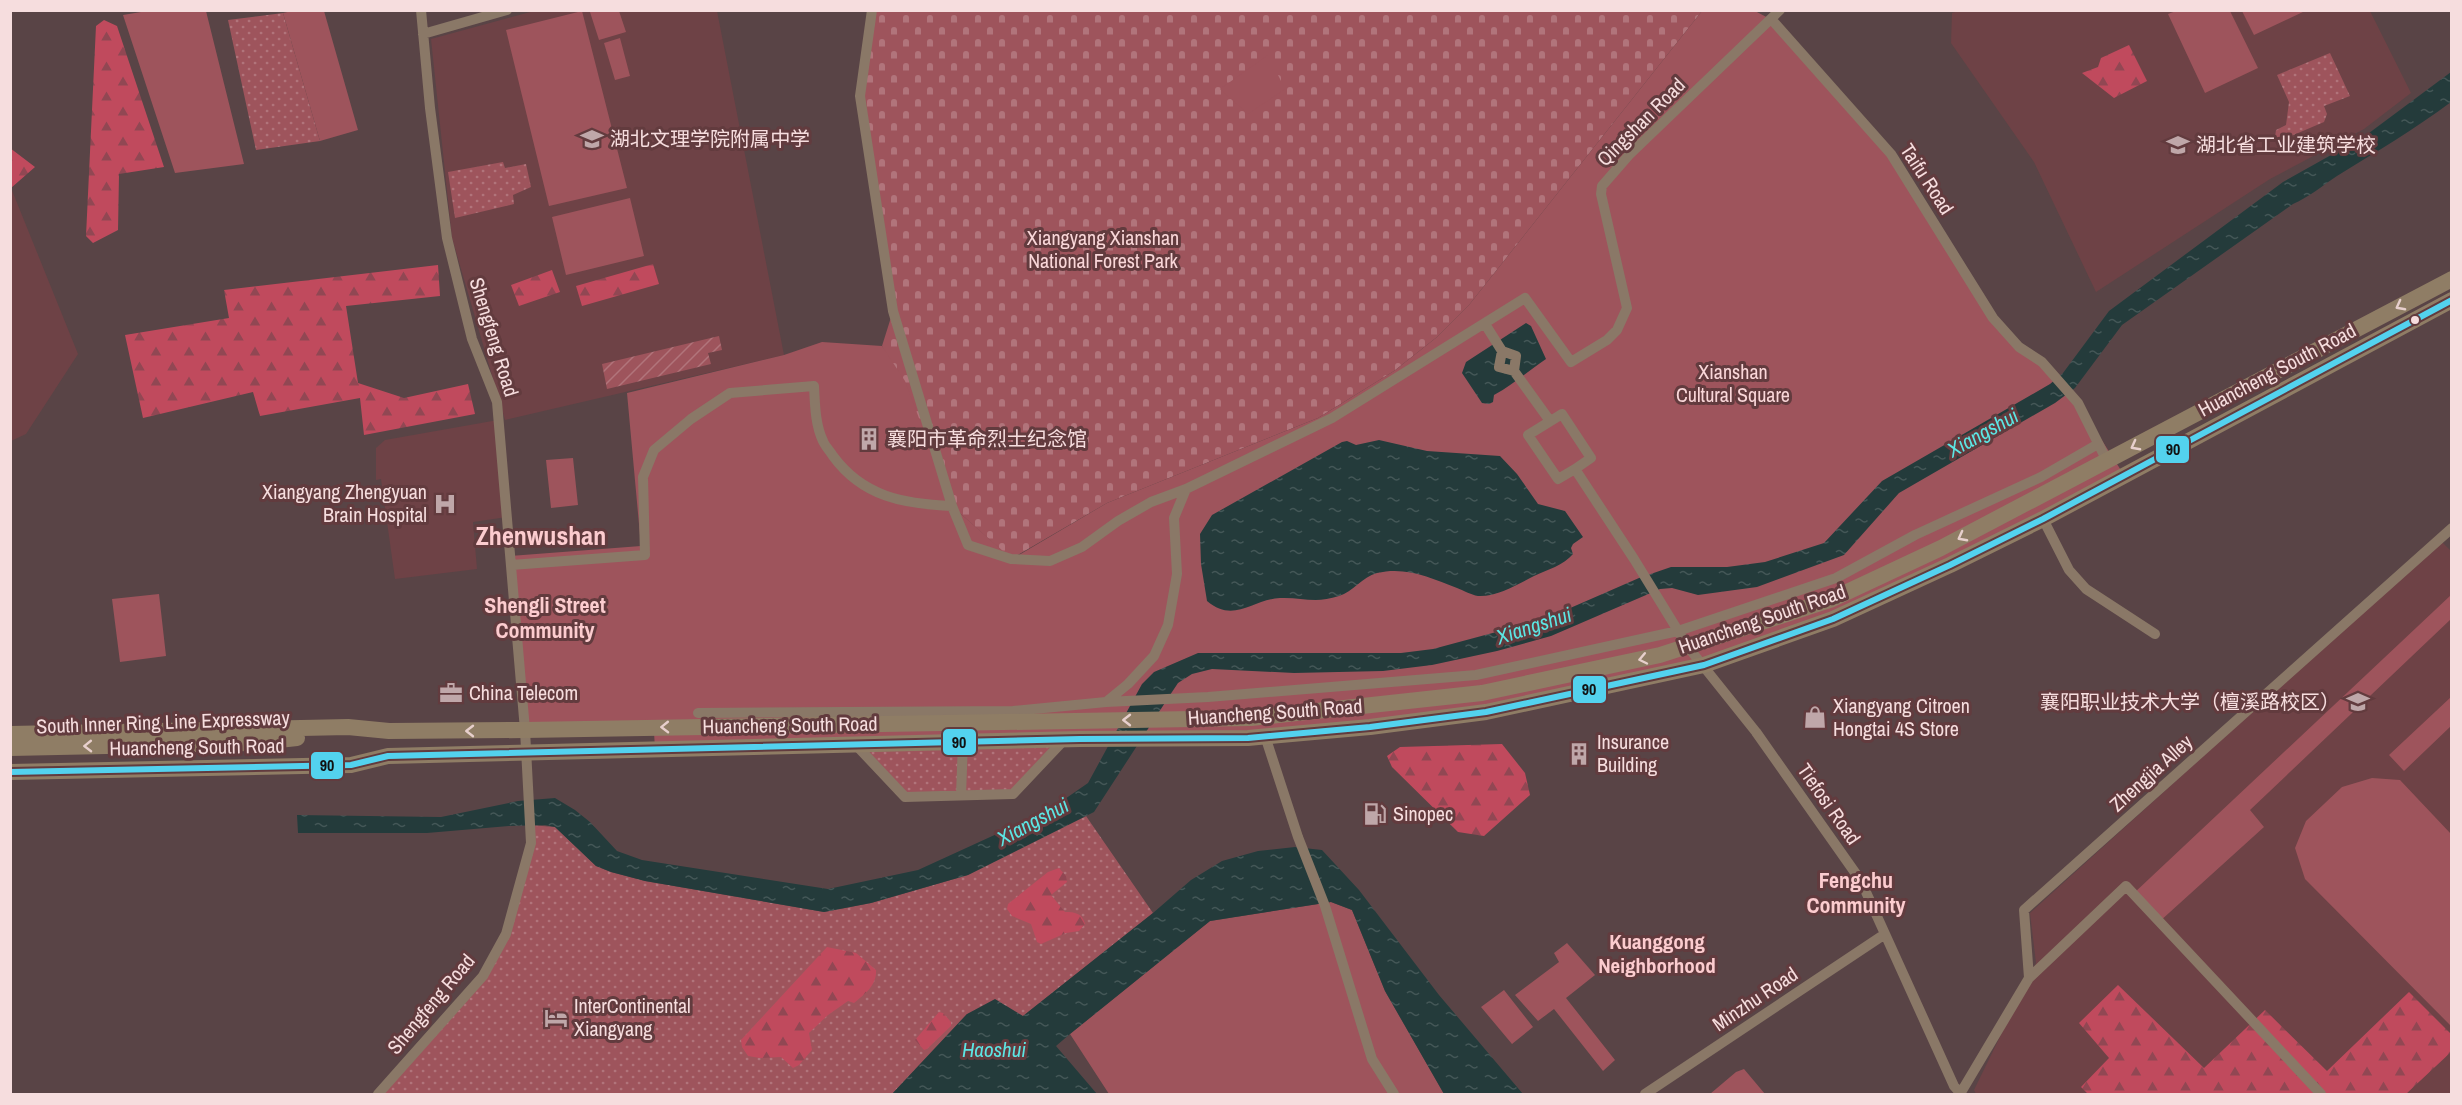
<svg xmlns="http://www.w3.org/2000/svg" width="2462" height="1105" viewBox="0 0 2462 1105" font-family="'Archivo Narrow','Noto Sans SC',sans-serif">
<style>
.built{fill:#6e4246}
.grass{fill:url(#grass-dots)}
.forest{fill:url(#forest-firs)}
.cemetery{fill:url(#cemetery-stones)}
.park{fill:#9e545c}
.garden{fill:url(#garden-furrows)}
.water{fill:url(#water-ripples)}
.lines{fill:none;stroke-linecap:round;stroke-linejoin:round}
.minor{stroke:#8a7867;stroke-width:10}
.highway{stroke:#8f7d65;stroke-width:16}
.bus-1-casing{stroke:#623b3e;stroke-width:10}
.bus-1{stroke:#53d2ee;stroke-width:6}
.oneway{stroke:#e7cfcc}
.bus-dot{fill:#f6ddde;stroke:#623b3e;stroke-width:2}
.labels{text-anchor:middle;stroke-width:6;stroke-linejoin:round;paint-order:stroke}
.street-label{font-size:20px;fill:#f6ddde;stroke:#623b3e}
.poi-label{font-size:20px;fill:#f6ddde;stroke:#623b3e;text-anchor:start}
.park-label{font-size:20px;fill:#fad7d9;stroke:#623b3e}
.water-label{font-size:21px;font-style:italic;fill:#5ce6e4;stroke:#623b3e}
.neighbourhood-label{font-size:21px;font-weight:bold;fill:#fccccf;stroke:#623b3e}
.quarter-label{font-size:22px;font-weight:bold;fill:#fccccf;stroke:#623b3e}
.district-label{font-size:26px;font-weight:bold;fill:#fccccf;stroke:#623b3e}
.line-badge{stroke:#623b3e;stroke-width:2}
.pale-badge-label{font-size:16px;text-anchor:middle;font-weight:bold;fill:#111}
</style>
<defs>
<pattern id="grass-dots" width="8" height="8" patternUnits="userSpaceOnUse" patternTransform="scale(1.5)"><rect width="8" height="8" fill="#9e545c"/><path d="M2 2h.1M6 6h.1" fill="none" stroke="#b1747b" stroke-width="1.8" stroke-linecap="round"/></pattern>
<pattern id="forest-firs" width="22" height="20" patternUnits="userSpaceOnUse" patternTransform="scale(1.5)"><rect width="22" height="20" fill="#c04a5d"/><path d="M5 1l3.5 6h-7zM16 11l3.5 6h-7z" fill="#914753"/></pattern>
<pattern id="cemetery-stones" width="16" height="16" patternUnits="userSpaceOnUse" patternTransform="scale(1.5)"><rect width="16" height="16" fill="#9e545c"/><path d="M2 7V4a2 2 0 0 1 4 0v3zM10 15v-3a2 2 0 0 1 4 0v3z" fill="#b1747b"/></pattern>
<pattern id="garden-furrows" width="10" height="10" patternUnits="userSpaceOnUse" patternTransform="scale(1.5)"><rect width="10" height="10" fill="#9e545c"/><path d="M-1 1l2-2M0 10L10 0M9 11l2-2" fill="none" stroke="#b1747b"/></pattern>
<pattern id="water-ripples" width="26" height="14" patternUnits="userSpaceOnUse" patternTransform="scale(1.5)"><rect width="26" height="14" fill="#243b3b"/><path d="M2 4q2-2 4 0t4 0M15 11q2-2 4 0t4 0" fill="none" stroke="#445757"/></pattern>
</defs>
<rect width="100%" height="100%" fill="#594446"/>
<path class="built" d="M534,11h183l67,344 -279,65 -53,-182 -21,-199z
M1958,11h412l41,82 -47,36 -94,50 -174,113 -62,-130 -83,-119 1,-30z
M11,188l67,166 -52,80 -15,7z
M498,420l9,97 -34,5 4,47 -82,10 -14,-100 -5,1v-32l9,-8z
M2441,541l11,11 -1,542h-475l-2,-4 62,-127 -6,-50z"/>
<path class="grass" d="M283,13l37,128 -64,9 -28,-130z
M2330,53l20,43 -26,10 3,8 -3,8 -33,14 3,7 -8,4 -11,-10 1,-7 10,-5 3,-23 -12,-27z
M503,162l2,6 21,-4 5,23 -18,8 1,9 -59,14 -7,-46z
M1065,739l-52,55 -108,3 -50,-53z
M1086,816l67,97 -130,103 -56,-2 -75,80h-514l105,-118 23,-42 25,-91 -2,-18 26,2 41,39 15,6 34,9 179,31 47,-9 97,-28z"/>
<path class="forest" d="M104,20l13,6 47,141 -45,7 -1,56 -25,13 -7,-7 10,-210z
M2129,45l18,36 -33,17 -32,-25 16,-6 3,-9z
M10,148l25,19 -24,21h-1z
M653,264l6,20 -77,22 -6,-20z
M438,265l2,31 -94,10 12,77 46,15 64,-14 7,30 -111,21 -4,-37 -100,18 -7,-24 -110,26 -18,-83 104,-17 -5,-28z
M552,270l8,22 -41,14 -8,-21z
M1502,744l23,29 5,22 -46,41 -26,-4 -66,-65 -5,-11 13,-9z
M1059,868l7,8 1,6 -16,13 14,17c10,0 17,1 20,12l-6,7 -13,2 -25,11 -4,-2 -6,-18 -19,-8 -5,-7 1,-5 40,-32z
M827,947l29,6 20,17c1,15 -11,24 -22,33l-6,-2 -20,14 -19,18 3,17 -13,15 -6,3 -12,-11 -21,1 -12,-2 -6,-9 -1,-7z
M2118,985l86,83 61,-58 62,61 82,-79 42,42v18l-45,42h-318l-7,-7 28,-29 -30,-35z
M939,1012l4,1 8,9v4l-24,23 -3,1 -9,-10z"/>
<path class="cemetery" d="M872,11h830l-233,294 -32,32 -43,34 -76,47 -211,85 -96,56 -59,-53 -70,-160 11,-35 -33,-215z"/>
<path class="park" d="M147,11h59l38,153 -69,9 -52,-158z
M292,11h32l34,119 -38,11 -37,-128z
M582,11l45,177 -78,18 -43,-176z
M596,11h23l7,21 -27,8 -9,-28z
M1702,11h53l17,9 119,134 102,164 85,85 46,72 -174,90 -246,100 -334,62 -715,22 -1,-17 -129,-2 -15,-174 131,-10 -14,-153 157,-38 38,-13 60,4 23,35 47,125 60,53 95,-56 211,-85 76,-47 43,-34 32,-32z
M2176,11h54l28,57 -53,25 -37,-79z
M2242,11h63l-51,24z
M620,38l10,38 -15,4 -11,-37z
M1268,55l17,34 -37,25 -28,-25z
M630,198l14,58 -78,19 -14,-58z
M573,458l5,47 -27,3 -5,-48z
M159,594l7,62 -46,6 -8,-63z
M2451,595v24l-201,191 14,17 -105,95 -26,-28z
M2451,697v29l-47,45 -15,-16z
M2372,778l28,2 51,54v192l-146,-147 -10,-31 11,-27 36,-34z
M1331,902l21,8 33,81 59,103h-335l-39,-60 140,-113z
M1567,943l28,32 -29,23 49,62 -12,11 -49,-62 -16,12 -23,-26 44,-33 -5,-9z
M1504,990l29,37 -21,17 -31,-37z
M1744,1069l21,25h-55l26,-22z"/>
<path class="garden" d="M719,336l3,14 -14,3 3,11 -104,25 -5,-25z"/>
<path class="water" d="M2451,72v30c-36,27 -75,50 -114,74 -15,10 -28,21 -44,28l-171,121 -47,63 -20,15 -156,90 -55,62 -87,32 -59,8 -26,-7 -12,1 -109,47 -54,15 -65,14 -49,6 -89,2 -82,-4 -20,5 -14,9 -6,9 -78,120 -126,63 -97,28 -47,9 -179,-31 -34,-9 -15,-6 -41,-39 -10,-2 -36,1 -82,7h-129l-1,-18 144,2 77,-16 37,-3 20,12 15,12 27,29 25,9 186,29 90,-19 131,-60 39,-27 54,-99 12,-12 44,-19h203l32,-4 112,-30 94,-41 32,-11h56l38,-5 59,-19 58,-62 168,-97 13,-11 46,-62 174,-129 82,-46z
M1526,323l5,3 15,33c-18,12 -32,25 -52,36l-1,7 -4,2 -7,-1 -20,-30 4,-11z
M1379,440l48,11 73,5 17,18 21,30 27,7 18,26 -10,7 -2,4 2,6c-9,11 -26,16 -39,22 -16,8 -37,21 -56,20 -7,-1 -15,-6 -21,-8 -26,-10 -51,-22 -80,-15 -15,4 -24,19 -38,23 -24,8 -37,1 -59,2 -27,1 -46,26 -73,3l-6,-37 -1,-30 12,-19 130,-73 5,-1 9,4z
M1295,847l27,3 37,40 80,105 84,99h-79l-59,-103 -33,-81 -21,-8 -121,19 -140,113 -14,12 41,48h-205l75,-80 28,-15 28,17 130,-103 38,-33 31,-19 36,-10z"/>
<g class="lines">
<path class="minor" d="M872,10l-12,86 33,215 59,195
M1772,20l119,134 102,164 26,29 23,15 36,41 29,58
M423,34l84,-24
M1485,324l17,27 14,5 -2,15
M1502,351l-3,16 15,4 36,50
M1575,469l-17,10 -30,-44 34,-21 29,44 -16,11 59,90 54,88 68,85 105,149 93,205 7,8
M2043,519l26,51 17,19 69,45
M511,565l134,-10 -2,-78 11,-27 37,-31 39,-26 84,-7c1,18 1,38 9,55 2,5 7,10 10,15 30,41 71,48 119,50l16,39 43,14 39,2 32,-14 36,-26 33,-19 35,-13 146,-71 193,-120 46,64 36,-22 10,-10 10,-22 -26,-114 1,-8 27,-31 151,-145
M1106,702l102,-5 268,-22 202,-44 158,-53 79,-43 126,-58 57,-33
M1106,702l22,-18 26,-28 14,-31 9,-51 -3,-56 12,-29
M698,713l315,-2 93,-9
M1265,736l33,101 27,69 47,153 22,35
M855,744l50,53 108,-3 52,-55
M961,795l2,-53
M2029,978l97,-92 195,208
M378,1094l105,-118 23,-42 25,-91 -6,-113 -28,-328 -25,-63 -25,-101 -17,-130 -9,-98
M1645,1094l240,-160
M1960,1094l69,-116 -5,-68 428,-382"/>
<path class="highway" d="M10,734l338,-7 41,4 136,-1 726,-12 231,-25 178,-38 170,-55 111,-52 511,-269
M10,748l241,-5 46,-5
M10,772l341,-7 37,-9 692,-17 168,-1 122,-11 116,-15 218,-47 129,-46 117,-54 93,-46 409,-219"/>
<g class="bus-1-casing">
<path id="bus-1" d="M10,772l341,-7 37,-9 692,-17 168,-1 122,-11 116,-15 218,-47 129,-46 117,-54 93,-46 409,-219"/>
</g>
<use href="#bus-1" class="bus-1"/>
</g>
<defs><path id="oneway-chevron" d="M-2-3.5L2.5 0L-2 3.5" fill="none" stroke-width="1.6" stroke-linecap="round" stroke-linejoin="round" transform="scale(1.5)"/></defs>
<g class="oneway">
<use href="#oneway-chevron" transform="translate(2400 306) rotate(152)"/>
<use href="#oneway-chevron" transform="translate(2135 446) rotate(152)"/>
<use href="#oneway-chevron" transform="translate(1962 537) rotate(152)"/>
<use href="#oneway-chevron" transform="translate(1643 659) rotate(168)"/>
<use href="#oneway-chevron" transform="translate(1127 720) rotate(180)"/>
<use href="#oneway-chevron" transform="translate(665 727) rotate(179)"/>
<use href="#oneway-chevron" transform="translate(470 731) rotate(180)"/>
<use href="#oneway-chevron" transform="translate(88 746) rotate(179)"/>
</g>
<defs>
<g id="school-bare" transform="scale(1.8)"><path d="M0-5L7-2L0 1L-7-2ZM-4 1L0 2.5L4 1V4Q0 6-4 4Z" fill="#bfa7a9" stroke="#623b3e" stroke-width="2.5" paint-order="stroke"/></g>
<g id="university-bare" transform="scale(1.8)"><path d="M0-5L7-2L0 1L-7-2ZM-4 1L0 2.5L4 1V4Q0 6-4 4Z" fill="#bfa7a9" stroke="#623b3e" stroke-width="2.5" paint-order="stroke"/></g>
<g id="building-bare" transform="scale(1.8)"><path d="M-4-6H4V6H1V3H-1V6H-4ZM-2.5-4.3h1.7v1.8h-1.7ZM.8-4.3h1.7v1.8H.8ZM-2.5-1h1.7V.8h-1.7ZM.8-1h1.7V.8H.8Z" fill="#bfa7a9" stroke="#623b3e" stroke-width="2.5" paint-order="stroke"/></g>
<g id="hospital-bare" transform="scale(1.8)"><path d="M-5-5h3v3.5h4V-5h3V5h-3V1.5h-4V5h-3Z" fill="#bfa7a9" stroke="#623b3e" stroke-width="2.5" paint-order="stroke"/></g>
<g id="office-bare" transform="scale(1.8)"><path d="M-6-3h4V-5.5h4V-3h4V5H-6ZM-1-4.5V-3h2v-1.5ZM-6 0V1H6V0Z" fill="#bfa7a9" stroke="#623b3e" stroke-width="2.5" paint-order="stroke"/></g>
<g id="shop-bare" transform="scale(1.8)"><path d="M-5-2.5h2.3a2.7 3.5 0 0 1 5.4 0H5L5.5 6h-11ZM-1.5-2.5h3a1.5 2.3 0 0 0-3 0Z" fill="#bfa7a9" stroke="#623b3e" stroke-width="2.5" paint-order="stroke"/></g>
<g id="fuel-bare" transform="scale(1.8)"><path d="M-5.5-6h7V0h2V4h1.3V-2.5L3-4.5l.8-.8L6-3V5H2.5V1h-1V6h-7ZM-4.2-4.7v3.2H.2V-4.7Z" fill="#bfa7a9" stroke="#623b3e" stroke-width="2.5" paint-order="stroke"/></g>
<g id="hotel-bare" transform="scale(1.8)"><path d="M-6-4.5h1.5V1H6V5H4.5V3h-9V5H-6ZM-4 0a1.8 1.8 0 1 1 3.6 0ZM.5 0V-2.5h3Q6-2.5 6 0Z" fill="#bfa7a9" stroke="#623b3e" stroke-width="2.5" paint-order="stroke"/></g>
</defs>
<g fill-rule="evenodd">
<use href="#school-bare" x="592" y="139"/>
<use href="#university-bare" x="2178" y="145"/>
<use href="#building-bare" x="869" y="439"/>
<use href="#hospital-bare" x="445" y="504"/>
<use href="#office-bare" x="451" y="693"/>
<use href="#university-bare" x="2358" y="702"/>
<use href="#shop-bare" x="1815" y="717"/>
<use href="#building-bare" x="1579" y="754"/>
<use href="#fuel-bare" x="1375" y="814"/>
<use href="#hotel-bare" x="556" y="1018"/>
</g>
<circle class="bus-dot" cx="2415" cy="320" r="5"/>
<g class="labels">
<g class="street-label">
<text transform="translate(1641 122) rotate(-45)" y="7">Qingshan Road</text>
<text transform="translate(1927 179) rotate(57)" y="7">Taifu Road</text>
<text transform="translate(494 337) rotate(73)" y="7">Shengfeng Road</text>
<text transform="translate(2277 370) rotate(-28)" y="7">Huancheng South Road</text>
<text transform="translate(1762 619) rotate(-19)" y="7">Huancheng South Road</text>
<text transform="translate(1275 712) rotate(-4)" y="7">Huancheng South Road</text>
<text transform="translate(163 722) rotate(-2)" y="7">South Inner Ring Line Expressway</text>
<text transform="translate(790 725) rotate(-1)" y="7">Huancheng South Road</text>
<text transform="translate(197 747) rotate(-1)" y="7">Huancheng South Road</text>
<text transform="translate(2151 773) rotate(-42)" y="7">Zhengjia Alley</text>
<text transform="translate(1829 804) rotate(55)" y="7">Tiefosi Road</text>
<text transform="translate(1755 999) rotate(-34)" y="7">Minzhu Road</text>
<text transform="translate(431 1004) rotate(-50)" y="7">Shengfeng Road</text>
</g>
<g class="poi-label">
<text x="610" y="146">湖北文理学院附属中学</text>
<text x="2196" y="152">湖北省工业建筑学校</text>
<text x="887" y="446">襄阳市革命烈士纪念馆</text>
<text x="427" y="499" text-anchor="end">Xiangyang Zhengyuan<tspan x="427" dy="23">Brain Hospital</tspan></text>
<text x="469" y="700">China Telecom</text>
<text x="2340" y="709" text-anchor="end">襄阳职业技术大学（檀溪路校区）</text>
<text x="1833" y="713">Xiangyang Citroen<tspan x="1833" dy="23">Hongtai 4S Store</tspan></text>
<text x="1597" y="749">Insurance<tspan x="1597" dy="23">Building</tspan></text>
<text x="1393" y="821">Sinopec</text>
<text x="574" y="1013">InterContinental<tspan x="574" dy="23">Xiangyang</tspan></text>
</g>
<g class="park-label">
<text x="1103" y="245">Xiangyang Xianshan<tspan x="1103" dy="23">National Forest Park</tspan></text>
<text x="1733" y="379">Xianshan<tspan x="1733" dy="23">Cultural Square</tspan></text>
</g>
<g class="water-label">
<text transform="translate(1983 433) rotate(-29)" y="7">Xiangshui</text>
<text transform="translate(1534 626) rotate(-18)" y="7">Xiangshui</text>
<text transform="translate(1033 822) rotate(-28)" y="7">Xiangshui</text>
<text x="994" y="1057">Haoshui</text>
</g>
<g class="neighbourhood-label">
<text x="1657" y="949">Kuanggong<tspan x="1657" dy="24">Neighborhood</tspan></text>
</g>
<g class="quarter-label">
<text x="545" y="613">Shengli Street<tspan x="545" dy="25">Community</tspan></text>
<text x="1856" y="888">Fengchu<tspan x="1856" dy="25">Community</tspan></text>
</g>
<g class="district-label">
<text x="541" y="545">Zhenwushan</text>
</g>
</g>
<g class="line-badge">
<rect x="2155" y="435" width="35" height="29" rx="6" fill="#53d2ee"/>
<rect x="1572" y="675" width="35" height="29" rx="6" fill="#53d2ee"/>
<rect x="942" y="728" width="35" height="28" rx="6" fill="#53d2ee"/>
<rect x="310" y="751" width="34" height="29" rx="6" fill="#53d2ee"/>
</g>
<g class="pale-badge-label">
<text x="2173" y="455">90</text>
<text x="1589" y="695">90</text>
<text x="959" y="748">90</text>
<text x="327" y="771">90</text>
</g>
<rect width="2462" height="1105" fill="none" stroke="#f6ddde" stroke-width="24"/>
</svg>
